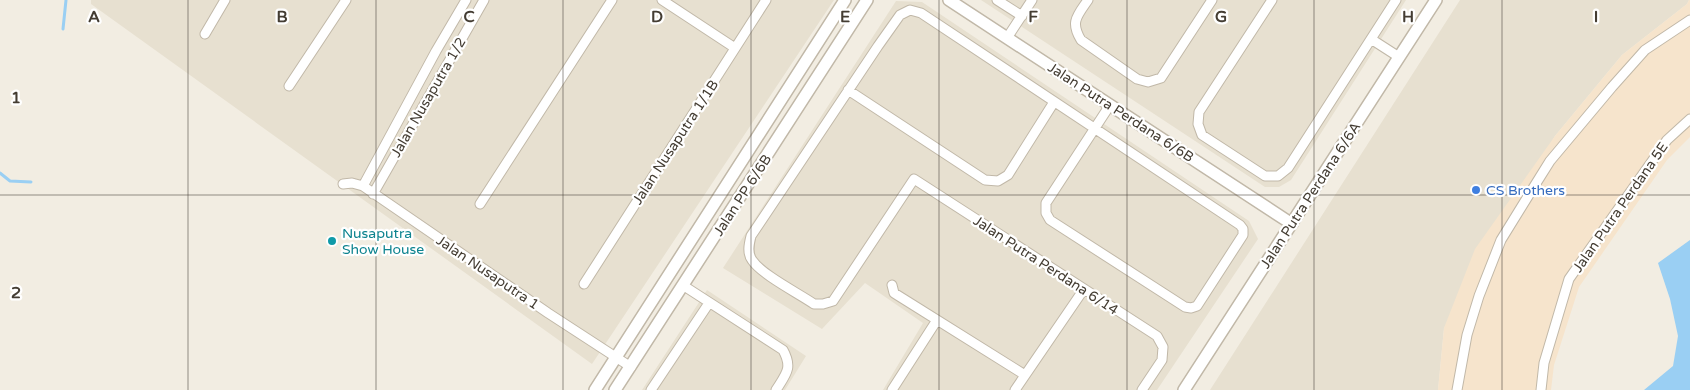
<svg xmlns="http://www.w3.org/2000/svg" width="1690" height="390" viewBox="0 0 1690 390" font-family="'Varela Round',sans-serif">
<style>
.residential{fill:#e7e0d0}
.commercial{fill:#f6e4cc}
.water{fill:#9acff3}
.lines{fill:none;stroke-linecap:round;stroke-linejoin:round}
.stream{stroke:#9acff3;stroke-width:3}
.minor-casing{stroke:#c1b8a8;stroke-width:11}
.tertiary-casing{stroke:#c1b8a8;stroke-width:14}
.minor{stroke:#fff;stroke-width:9}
.tertiary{stroke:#fff;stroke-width:11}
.grid{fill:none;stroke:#443d33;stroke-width:1;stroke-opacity:0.55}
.shop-dot{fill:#3f7fe0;stroke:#fff;stroke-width:2}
.culture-dot{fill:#0f9aa8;stroke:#fff;stroke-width:2}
.labels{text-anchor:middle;stroke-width:4.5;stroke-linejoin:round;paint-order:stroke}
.street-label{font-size:14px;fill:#443d33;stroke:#fff}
.shop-label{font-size:14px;fill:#366cbe;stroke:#fff;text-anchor:start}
.culture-label{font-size:14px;fill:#0d838f;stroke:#fff;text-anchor:start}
.grid-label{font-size:16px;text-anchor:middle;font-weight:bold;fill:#443d33;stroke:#fff;stroke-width:4.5;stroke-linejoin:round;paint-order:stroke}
</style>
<rect width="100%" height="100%" fill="#f2ede2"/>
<path class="residential" d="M91,0h743l-242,364 -501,-360z
M981,0h425l-115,180 -12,7h-14z
M1460,0h229l-2,4 -65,51 -67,81 -111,192 -6,62h-228z
M896,1l26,1 327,219 9,18 -101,151h-274l40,-67 -58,-40 -43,46 -99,-61z
M707,290l99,66 -21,34h-143z"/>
<path class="commercial" d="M1689,0h1v137l-23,23 -88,127 -25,78 -3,25h-113l6,-62 31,-79 80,-113 67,-81 65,-51z"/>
<path class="water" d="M1690,240v150h-46l29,-24 5,-30 -8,-37 -12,-36z"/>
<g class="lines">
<path class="stream" d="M63,29l3,-29
M0,173l10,8 21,1"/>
<g class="minor-casing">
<path id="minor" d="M662,0l73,48
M997,0l25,16
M1088,0c-11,16 -18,22 -7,40l56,39 11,3 13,-4 51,-78
M1272,0l-73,112 -1,12 4,11 63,41h13l10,-8 108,-168
M205,34l20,-34
M1007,38l25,-38
M1371,39l28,18
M289,86l57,-86
M848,90l137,90 13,1 10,-6 46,-73
M1110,105l-64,98v10l4,7 135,87 6,1 6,-2 46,-71v-6l-3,-4 -319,-212 -11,-3 -10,5 -22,31 -127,190c-2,8 -4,17 1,24 10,15 46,33 62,44h9l10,-3 81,-122 243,157 6,11 -1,13 -20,30
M343,184l9,-1 11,3 185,127 83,54
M363,186l73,-135 30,-51
M373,194l111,-194
M480,204l132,-204
M584,284l182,-284
M892,285l2,8 131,82
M684,286l99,64c10,18 3,24 -7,40
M651,390l58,-87
M892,390l45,-70
M1015,390l69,-101
M1457,390l10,-55 12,-39 22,-56 34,-55 15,-24 62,-74 33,-37 45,-30
M1541,390l3,-27 25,-84 98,-139 23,-21"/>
</g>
<g class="tertiary-casing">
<path id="tertiary" d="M949,0l343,224
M595,390l250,-390
M615,390l252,-390
M1184,390l252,-390"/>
</g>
<use href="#minor" class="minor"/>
<use href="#tertiary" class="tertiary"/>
</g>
<path class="grid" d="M188,0v390M376,0v390M563,0v390M751,0v390M939,0v390M1127,0v390M1314,0v390M1502,0v390M0,195h1690"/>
<circle class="shop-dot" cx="1476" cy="190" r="5"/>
<circle class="culture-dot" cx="332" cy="241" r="5"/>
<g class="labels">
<g class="street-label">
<text transform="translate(428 97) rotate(-60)" y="5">Jalan Nusaputra 1/2</text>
<text transform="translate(1121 112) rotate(33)" y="5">Jalan Putra Perdana 6/6B</text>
<text transform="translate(675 142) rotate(-57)" y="5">Jalan Nusaputra 1/1B</text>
<text transform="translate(742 195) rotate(-57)" y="5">Jalan PP 6/6B</text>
<text transform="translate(1310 195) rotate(-57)" y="5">Jalan Putra Perdana 6/6A</text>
<text transform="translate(1620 207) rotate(-55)" y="5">Jalan Putra Perdana 5E</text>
<text transform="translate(1046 265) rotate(33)" y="5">Jalan Putra Perdana 6/14</text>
<text transform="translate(488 272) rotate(34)" y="5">Jalan Nusaputra 1</text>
</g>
<g class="shop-label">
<text x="1486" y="195">CS Brothers</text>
</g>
<g class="culture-label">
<text x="342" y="238">Nusaputra<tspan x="342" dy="16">Show House</tspan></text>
</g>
</g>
<g class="grid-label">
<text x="94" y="22">A</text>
<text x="282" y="22">B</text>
<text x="469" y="22">C</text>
<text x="657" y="22">D</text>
<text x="845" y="22">E</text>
<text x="1033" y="22">F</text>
<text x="1221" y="22">G</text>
<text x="1408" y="22">H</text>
<text x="1596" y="22">I</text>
<text x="16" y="103">1</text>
<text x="16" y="298">2</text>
</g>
</svg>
